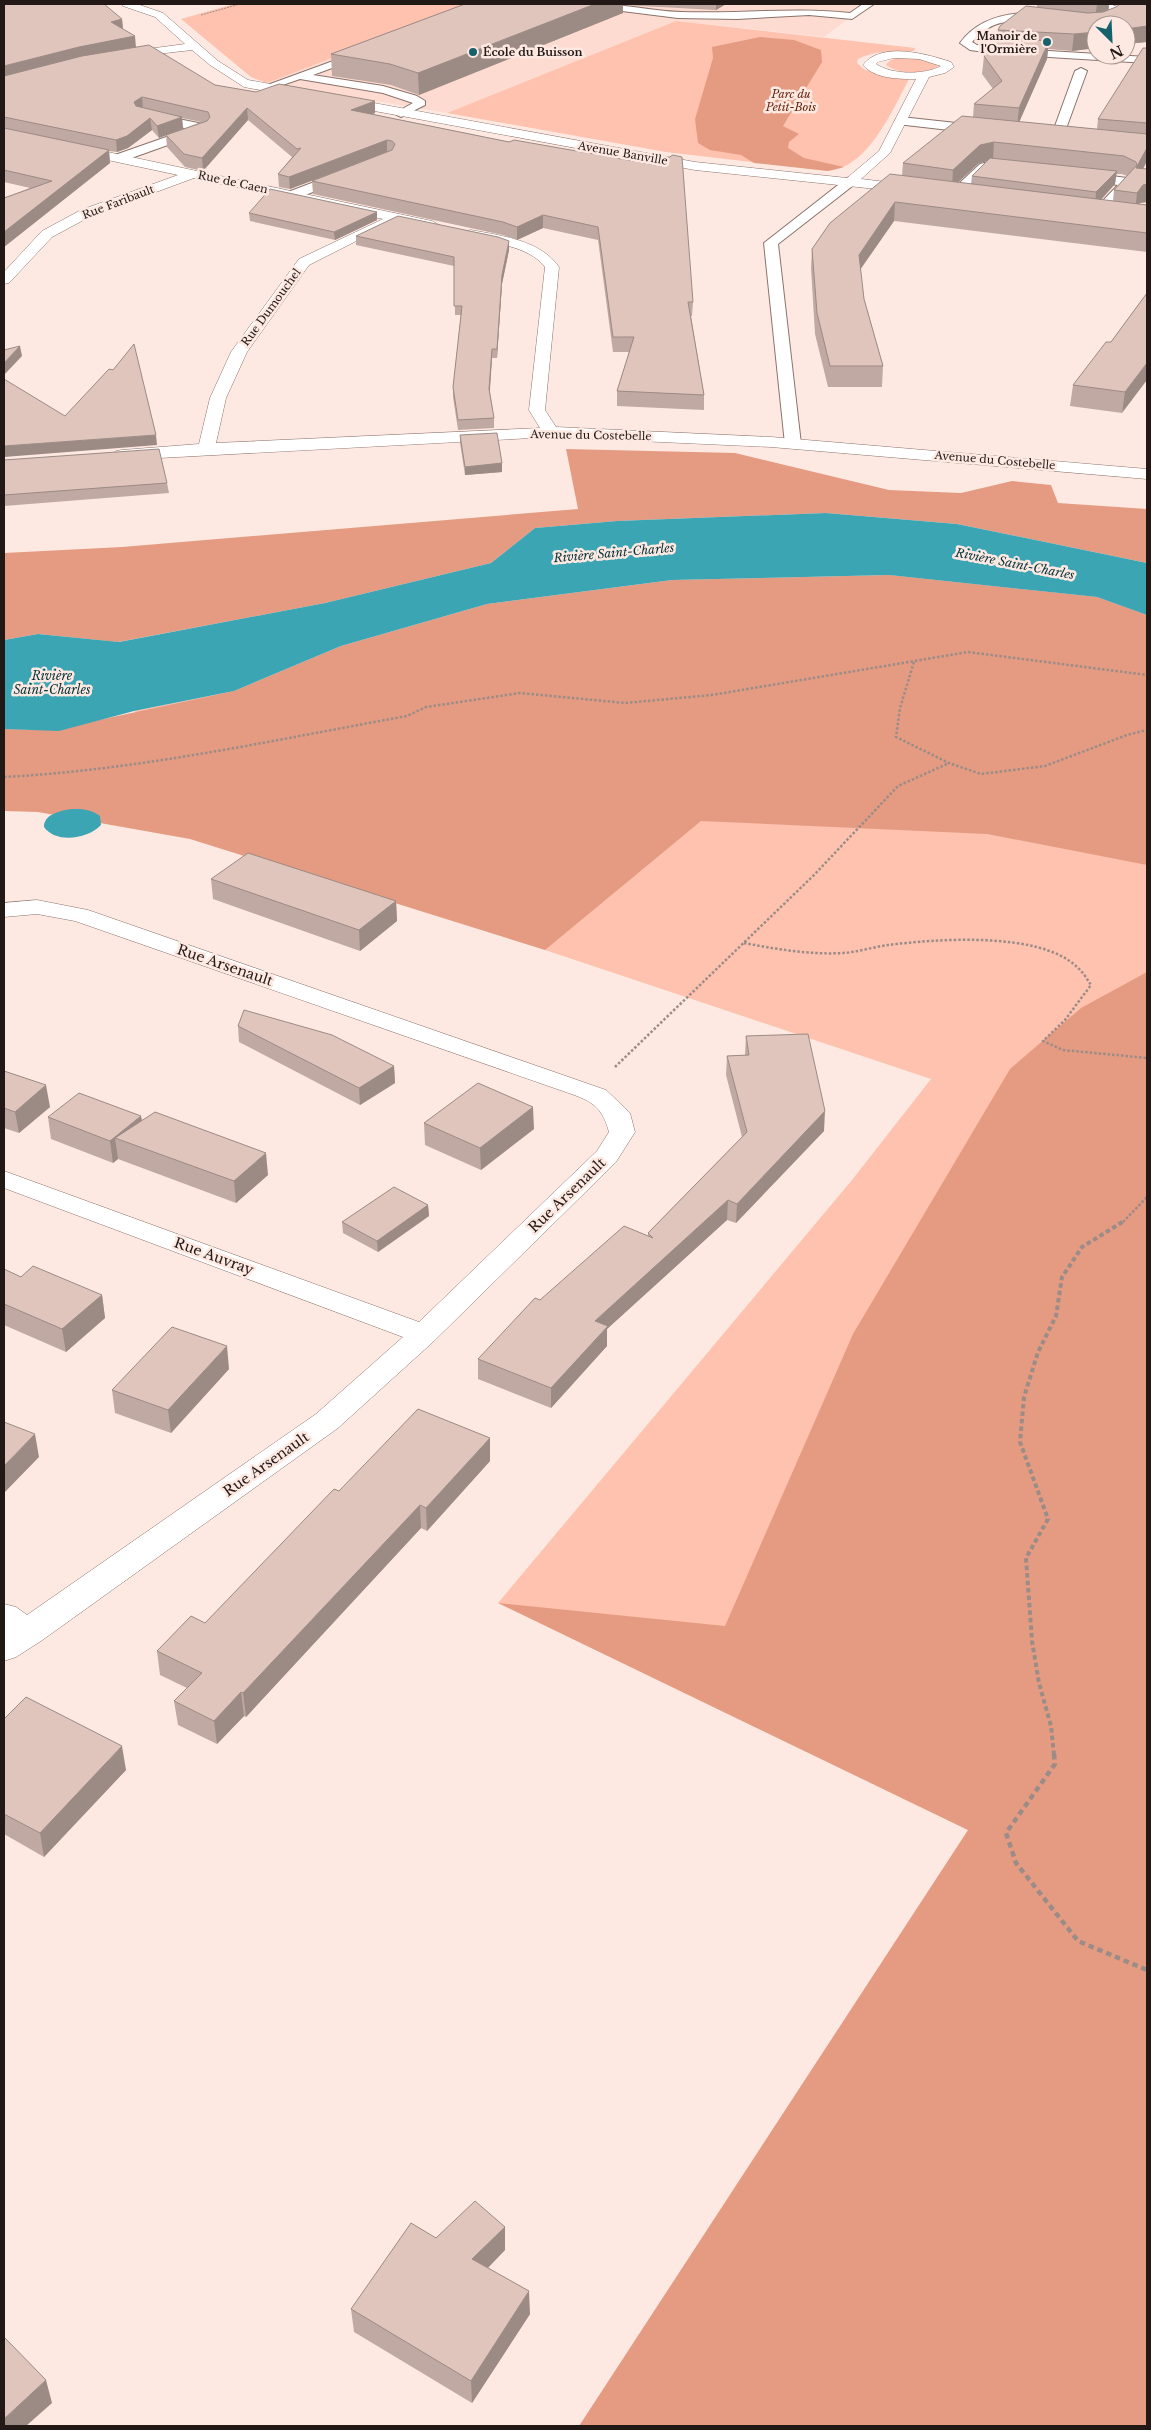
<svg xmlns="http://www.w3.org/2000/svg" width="1151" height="2430" viewBox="0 0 1151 2430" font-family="'Libre Baskerville',serif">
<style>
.built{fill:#fddbd0}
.green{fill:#fec2ae}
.forest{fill:#e59b82}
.water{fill:#3ca5b4}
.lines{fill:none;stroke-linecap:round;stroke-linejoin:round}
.lane-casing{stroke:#8a736b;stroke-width:2}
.street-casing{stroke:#8a736b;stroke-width:1}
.path-far3{stroke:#9b8c87;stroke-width:1;stroke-dasharray:2 1;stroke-linecap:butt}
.path-far2{stroke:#9b8c87;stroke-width:2.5;stroke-dasharray:2.5 2;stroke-linecap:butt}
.path-far1{stroke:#9b8c87;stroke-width:4;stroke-dasharray:4.5 3;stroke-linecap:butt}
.path{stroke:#9b8c87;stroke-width:4.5;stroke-dasharray:5.5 4;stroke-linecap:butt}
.lane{fill:#fff;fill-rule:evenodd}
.street{fill:#fff;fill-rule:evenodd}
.wall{fill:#c0a9a2;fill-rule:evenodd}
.shaded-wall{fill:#9c8a84}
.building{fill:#dfc5bc;stroke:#9c8a84}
.poi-dot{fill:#15626c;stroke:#fee9e2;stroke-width:2}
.labels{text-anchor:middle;stroke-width:5;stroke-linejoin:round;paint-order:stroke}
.far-poi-label{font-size:11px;font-weight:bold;fill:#221916;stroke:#fee9e2;text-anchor:end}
.far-park-label{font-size:11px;font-style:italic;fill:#66240c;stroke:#fee9e2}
.far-street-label{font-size:11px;fill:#221916;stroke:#fee9e2}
.far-water-label{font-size:12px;font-style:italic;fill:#003138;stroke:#fee9e2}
.street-label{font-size:14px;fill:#221916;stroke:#fee9e2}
</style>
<rect width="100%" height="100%" fill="#fee9e2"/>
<path class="built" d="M473,4h394l-43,33 -148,-16 -229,92 -180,-30z"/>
<path class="green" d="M234,4h239l-206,79 -16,-6 -70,-58z
M676,21l239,27 -1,3c-18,0 -39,-1 -56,8l-1,4 8,7 44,9c-17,32 -41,89 -81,92l-162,-19 -219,-39z
M919,58l18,6 1,2c-12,9 -40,8 -52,-1 6,-10 23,-7 33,-7z
M889,575l208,22 50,18v1029l-179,186 -470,-227 354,-423 79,-101 -386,-129 -411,-239 100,-20z"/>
<path class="forest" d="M760,37l34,3 27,10 1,12 -39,64 16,8 -10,8 -1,6 16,10 40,9 -16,4 -74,-8 -13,-8 -31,-5 -12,-7 -3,-24 18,-61 -1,-11z
M566,449l169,4 154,37 72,3 51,-12 39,4 7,18 89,6v54l-190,-39 -131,-11 -209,8 -82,7 -44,35 -166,40 -207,39 -80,-8 -34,6v-87l118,-6 456,-38z
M889,575l208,22 50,18v250l-160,-31 -286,-13 -156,129 -355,-111 -152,-27 -34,-1v-82l48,1 182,-39 107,-45 146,-42 185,-24z
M1147,972v1454h-568l389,-596 -470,-227 227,23 128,-292 157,-265 71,-61z"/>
<path class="water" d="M826,513l131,11 190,39v52l-50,-18 -208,-22 -217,5 -185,24 -146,42 -107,45 -100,20 -75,20 -55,-2v-89l34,-6 81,8 206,-39 166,-40 44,-35 82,-7z
M71,809c11,0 20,0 29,7l1,9c-13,14 -45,19 -57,2 0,-13 16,-16 27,-18z"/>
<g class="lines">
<g class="lane-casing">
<path id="lane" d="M585,4c32,-2 63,7 96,8 56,2 112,-5 169,1l13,-9h11l-22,15 -43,-4 -72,4 -59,-1 -88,-11z
M1092,4c11,-1 24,-1 32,8 -8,9 -22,15 -35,12v-4l18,-4 5,-4z
M1031,13l4,1v4c-30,7 -38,-2 -63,24l5,3 23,3 147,9v6l-147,-9 -30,-4 -10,-7c17,-23 43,-30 71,-30z
M366,49l5,3 -1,2 -57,21 70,11 34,10 8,5v4l-24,12 -4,-2 -2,-2 18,-10 -30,-10 -83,-14 -32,11 -6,-3z
M1081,68l6,3 -24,66 -2,3h-8l-2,-3 24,-66z
M149,113l54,11 6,4 -2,3 -84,30h-8l-2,-3 2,-3 74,-26 -44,-10 -2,-2z
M901,117l83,9 6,4 -6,4 -87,-10 -2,-3 2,-3z
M984,163h19l6,4 -6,4h-16l-26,26h-10l-1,-3 1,-3 29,-27z
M346,170l4,1 2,3 -2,3 -52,21 -5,1 -6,-4 1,-3z
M1081,172l46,6 6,4 -29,33 -5,1 -7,-4 26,-27 -41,-6 -2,-3 2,-3z
M851,177l6,4 -2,3 -77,60 23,200 -2,3h-12l-2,-3 -21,-201 83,-65z"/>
</g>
<g class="street-casing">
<path id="street" d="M122,4h15l26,9 55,48 30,19 447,82 152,16 32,-27 37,-72c-17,0 -41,0 -53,-14 18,-24 64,-11 88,-3l3,5 -9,6 -16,4 -39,76 -29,26 59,7 2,3 -7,4 -220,-23 -451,-83 -34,-22 -18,-15 -70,8 -4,-1v-4l67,-9 -30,-27 -32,-11zM894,58l25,1 22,7c-16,9 -49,9 -65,-2l2,-2z
M4,130l428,91 7,4 -7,4 -36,-8 -87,44 -62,87 -21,46 -10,45 324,-15 -11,-18 16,-143c-17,-22 -54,-24 -79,-30l-2,-3 2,-3 5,-1c31,6 69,10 88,37l-14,143 11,17 215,10 376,32v10l-376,-32 -220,-10 -429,23 -6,-1 -2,-4 2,-4 6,-1 77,-6 11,-46 21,-46 68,-93 84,-40 -189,-41 -103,38 -39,21 -43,46 -5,1v-12l38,-41 39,-21 97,-35 -174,-37z
M37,900l51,10 518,180 24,23 5,19 -19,30 -182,179 -96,87 -297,213 -25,16 -12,4v-57l12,3 11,8 289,-201 87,-77 -399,-149v-17l415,151 178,-171 12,-19c-8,-31 -24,-33 -52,-43l-482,-168 -38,-7 -33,3v-14z"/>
</g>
<path class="path-far3" d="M201,15l39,-11"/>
<path class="path-far2" d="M914,662l-14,46 -4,29 53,26 32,11 64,-8 82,-31 20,-5
M4,777c135,-7 270,-37 403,-61l19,-9 94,-14 105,10 87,-8 256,-43 179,23
M744,943c32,6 66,12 99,10 15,-1 30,-6 45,-8 48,-6 152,-14 189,22 6,5 10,12 14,18l-26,35 -22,21 20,9 84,8
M615,1067l199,-192 84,-89 51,-23
M1123,1222l24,-25"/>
<path class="path-far1" d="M1054,1755l-3,-29 -12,-43 -7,-42 -6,-83 22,-39 -28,-77 4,-45 14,-45 18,-36 6,-39 20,-30 42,-26"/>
<path class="path" d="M1054,1754l1,10 -49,69 10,30 62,78 69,29"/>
<use href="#lane" class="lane"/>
<use href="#street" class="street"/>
</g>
<path class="wall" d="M4,4l118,15 1,10 13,18 79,38 160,28 -3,1 137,28 184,160 -1,14h-1l13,79v15l-87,-4v-15l12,-39h-16l-15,-112 -55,-12 -26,12 -14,-5 -190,-41 -1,-13 57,-22 -79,30 -11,-2 -1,-13 14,-17 -44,-37 -45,51 -18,-4 -18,-20 -1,-12 -7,3 -7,-8 -24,18 -11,4 -8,-1 1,12 -106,84v-49l26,-10 -26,-6zM182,118l19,4 -18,7z
M465,4h261l-10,6 -93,-5v8l-204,82 -28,-10 -59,-9 -1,-22z
M1037,4h72v6l7,-3 2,-2 -8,-1h37v38l-21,2 -30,-19v23l-24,3 -24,-2 -1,10 -28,63 78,7 1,-10 49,-71v113l-4,8h4v33l-7,1v1l7,1v47l-253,-31 -34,49 4,29 19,67 -1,21h-54l-13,-53 -4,-66 1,-19 90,-74 1,-12 70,-46 1,-13 19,-15 -11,-15 2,-18 13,-19 1,-7 39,-23zM987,161l-15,15 -1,8 -13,-2 21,-19zM1116,174h6l5,2 -13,14 -1,11 -12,-1 14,-16z
M377,212v8l-42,20 -85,-19 -1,-8z
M356,236l153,14 -7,34 -5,74h-5l-2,34 4,26v10l-36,2 -5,-33v-10l8,-72h-6l-1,-49 -98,-21z
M1147,293l-25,120 -52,-7 3,-21 38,-43z
M460,435l42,28v9l-37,3 -5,-32z
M4,460l163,23 2,10 -165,13z
M211,879l185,22 1,20 -37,30 -147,-52z
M238,1026l156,40 1,17 -35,22 -121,-63z
M746,1036l78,95 -88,92 -9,-3 -120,109v17l-56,62 -73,-29v-20l62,-59 108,-64v-3l94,-96 -16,-62 1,-19 18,-1z
M4,1071l46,36 -31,26 -15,-5z
M141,1116l1,5 126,54 -32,28 -118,-44 -5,4 -62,-24 -3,-22z
M424,1123l110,6 -53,41 -56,-25z
M428,1205l1,11 -51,36 -35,-19 -1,-11z
M4,1269l17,8 81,18 3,23 -39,34 -62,-27z
M229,1369l-58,64 -56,-20 -3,-23z
M490,1461l-63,70 -6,-3 -175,189 -2,-1 -27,28 -39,-19 -4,-24 13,-13 -27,-13 -3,-24 48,-28 134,-132z
M4,1719l122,51 -82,87 -40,-23z
M505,2227v23l-17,18 42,46 -58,89 -118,-71 -3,-23z"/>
<path class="shaded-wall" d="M595,4h28v9l-204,82 -1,-22z
M716,4h10l-10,6z
M1097,4h12l-1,9 -13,5z
M122,19l1,11 -12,-8z
M1147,26v16l-21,2v-15z
M1096,32v16l-24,3 2,-17z
M135,36l1,12 -132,30v-12l75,-19z
M1049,41l-2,18 -30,68 2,-19z
M142,97l1,12 -7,5 -2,-12z
M375,101v12l-23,10 -1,-13z
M247,108l1,12 -45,51 -1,-13z
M182,117l1,12 -24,9 -2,-12z
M150,118l2,12 -24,18 -11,4 -1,-12z
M387,140v12l-97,37 -1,-12z
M994,142l-1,18 -14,3 -27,25 1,-18 27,-25z
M1147,148v13l-13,25 2,-18z
M109,150l1,13 -106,84v-15z
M1117,171l-2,13 -20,22 1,-14z
M1147,184v18l-7,1 -5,9 2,-19 6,-8z
M895,202l-1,19 -37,53 2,-19z
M377,212v8l-42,20 -1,-8z
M543,215v13l-26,12v-13z
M509,241v9l-7,34 -5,74v-9l5,-74z
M20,346l2,10 -18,19v-12z
M492,349v9l-3,40v-9z
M1147,363v17l-25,33 3,-21z
M156,435l1,10 -153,12v1v-12z
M502,463v9l-37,3v-8z
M396,901l1,20 -37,30 -1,-21z
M394,1066l1,17 -35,22 -1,-17z
M46,1085l4,22 -31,26 -4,-21z
M533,1107l1,22 -53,41 -1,-22z
M825,1111l-1,20 -88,92 1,-19z
M141,1116l3,22h-29l3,21 -5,4 -3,-22z
M266,1153l2,22 -32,28 -2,-22z
M728,1200l-1,20 -120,109v17l-56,62v-20l44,-67z
M428,1205l1,11 -51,36 -1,-11z
M102,1295l3,23 -39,34 -4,-23z
M227,1346l2,23 -58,64 -3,-23z
M35,1434l4,23 -35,36v-27z
M490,1438v23l-63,70 -1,-23z
M420,1505l1,23 -175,189 -3,-24z
M241,1692l3,24 -27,28 -3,-23z
M122,1746l4,24 -82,87 -4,-24z
M505,2227v23l-31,32 -2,-23z
M529,2291l1,23 -58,89 -1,-22z
M46,2380l6,23 -26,23h-22v-7z"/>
<path class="building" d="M4,4h100l18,15 -11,3 24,14 -56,11 -75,19z
M465,4h130l-177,69 -28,-9 -59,-10z
M1120,4h27v22l-21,3v-4h-30v7l-22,2 -76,-4 2,-4 26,-20 62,7 15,-1 13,-5z
M993,37l56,4 -30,67 -45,-4 28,-23 -18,-25z
M149,45l66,40 41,7 23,-8 96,17 -24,9 158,32 5,-2 142,25 17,-10 9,2 11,145h-5l16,93 -87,-4 17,-54h-21l-15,-110 -55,-12 -26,12 -14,-5 -191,-41 80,-31 3,-6 -3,-3 -5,-1 -98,37 -11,-3 23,-26 -4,1 -50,-41 -45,50 -18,-4 -18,-19 41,-14 3,-4 -2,-5 -66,-15 -8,5 2,4 46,11 -25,9 -7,-8 -23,18 -11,4 -112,-23v-41l78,-20z
M1143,48h4v75l-49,-4z
M962,116l185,18v14l-11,20 11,1v15l-4,1 -6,8 -23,-3 23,-25 -1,-3 -12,-6 -130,-14 -14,3 -27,25 -50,-7z
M4,128l105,22 -105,82v-34l48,-17 -48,-11z
M990,158l127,13 -21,21 -124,-16z
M890,174l257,31v28l-252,-31 -36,53 5,44 19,67h-53l-13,-53 -5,-64 18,-26z
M270,189l107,23 -43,20 -85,-19z
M398,216l100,21 11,4 -7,34 -5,74h-5l-3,40 5,29 -36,2 -5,-33 9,-81h-8v-49l-98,-21z
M1147,293v70l-22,29 -52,-7 33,-43h5z
M134,344l22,91 -152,11v-67l61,37 44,-47 4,1z
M20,346l-16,17v-13z
M497,433l5,30 -37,4 -5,-32z
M159,449l8,34 -163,12v-35z
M248,853l148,48 -37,29 -148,-51z
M244,1010l88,25 62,31 -35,22 -121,-62z
M808,1034l17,77 -88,93 -9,-4 -133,121 13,5 -57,62 -73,-29 57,-61 5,2 84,-74 29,12 -5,-5 99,-101 -20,-76 22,-1 -3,-19z
M4,1071l42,14 -31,27 -11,-4z
M478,1083l55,24 -53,41 -56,-25z
M79,1093l62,23 -31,25 -62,-24z
M155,1112l111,41 -32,28 -119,-43z
M394,1187l34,18 -51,36 -35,-19z
M33,1266l69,29 -40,34 -58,-25v-35l17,8z
M172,1327l55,19 -59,64 -56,-20z
M418,1409l72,29 -64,70 -6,-3 -177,188 -2,-1 -27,29 -40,-20 28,-28 -45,-22 34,-35 14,7 129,-134 5,2z
M4,1422l31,12 -31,32z
M26,1697l96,49 -82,87 -36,-19v-95z
M475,2201l30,26 -33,32 57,32 -58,90 -120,-72 60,-86 25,15z
M4,2337l42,43 -42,39z"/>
<g class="poi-dot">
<circle cx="1047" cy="42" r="5"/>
<circle cx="473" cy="52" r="5"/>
</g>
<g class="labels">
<g class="far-poi-label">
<text x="1037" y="40">Manoir de<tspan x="1037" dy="13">l'Ormière</tspan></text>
<text x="483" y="56" text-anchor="start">École du Buisson</text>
</g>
<g class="far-park-label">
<text x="791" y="98">Parc du<tspan x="791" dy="13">Petit-Bois</tspan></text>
</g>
<g class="far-street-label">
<text transform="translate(623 153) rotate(10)" y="4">Avenue Banville</text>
<text transform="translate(233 182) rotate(12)" y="4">Rue de Caen</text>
<text transform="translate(118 202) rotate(-21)" y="4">Rue Faribault</text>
<text transform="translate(271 307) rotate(-54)" y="4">Rue Dumouchel</text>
<text transform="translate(591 435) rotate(1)" y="4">Avenue du Costebelle</text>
<text transform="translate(995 460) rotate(5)" y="4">Avenue du Costebelle</text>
</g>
<g class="far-water-label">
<text transform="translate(614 553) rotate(-5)" y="4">Rivière Saint-Charles</text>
<text transform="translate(1015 564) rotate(11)" y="4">Rivière Saint-Charles</text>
<text x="52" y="680">Rivière<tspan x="52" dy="14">Saint-Charles</tspan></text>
</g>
<g class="street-label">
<text transform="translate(225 965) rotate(19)" y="5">Rue Arsenault</text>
<text transform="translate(567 1195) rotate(-44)" y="5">Rue Arsenault</text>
<text transform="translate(214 1256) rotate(20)" y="5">Rue Auvray</text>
<text transform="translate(266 1464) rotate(-35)" y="5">Rue Arsenault</text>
</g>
</g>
<rect width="1151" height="2430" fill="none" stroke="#221916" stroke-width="10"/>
<g transform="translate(1111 40) rotate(156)"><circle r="24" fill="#fee9e2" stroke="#a69690"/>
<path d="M0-4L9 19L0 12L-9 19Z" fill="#15626c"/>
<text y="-8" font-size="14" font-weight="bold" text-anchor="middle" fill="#221916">N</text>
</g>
</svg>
